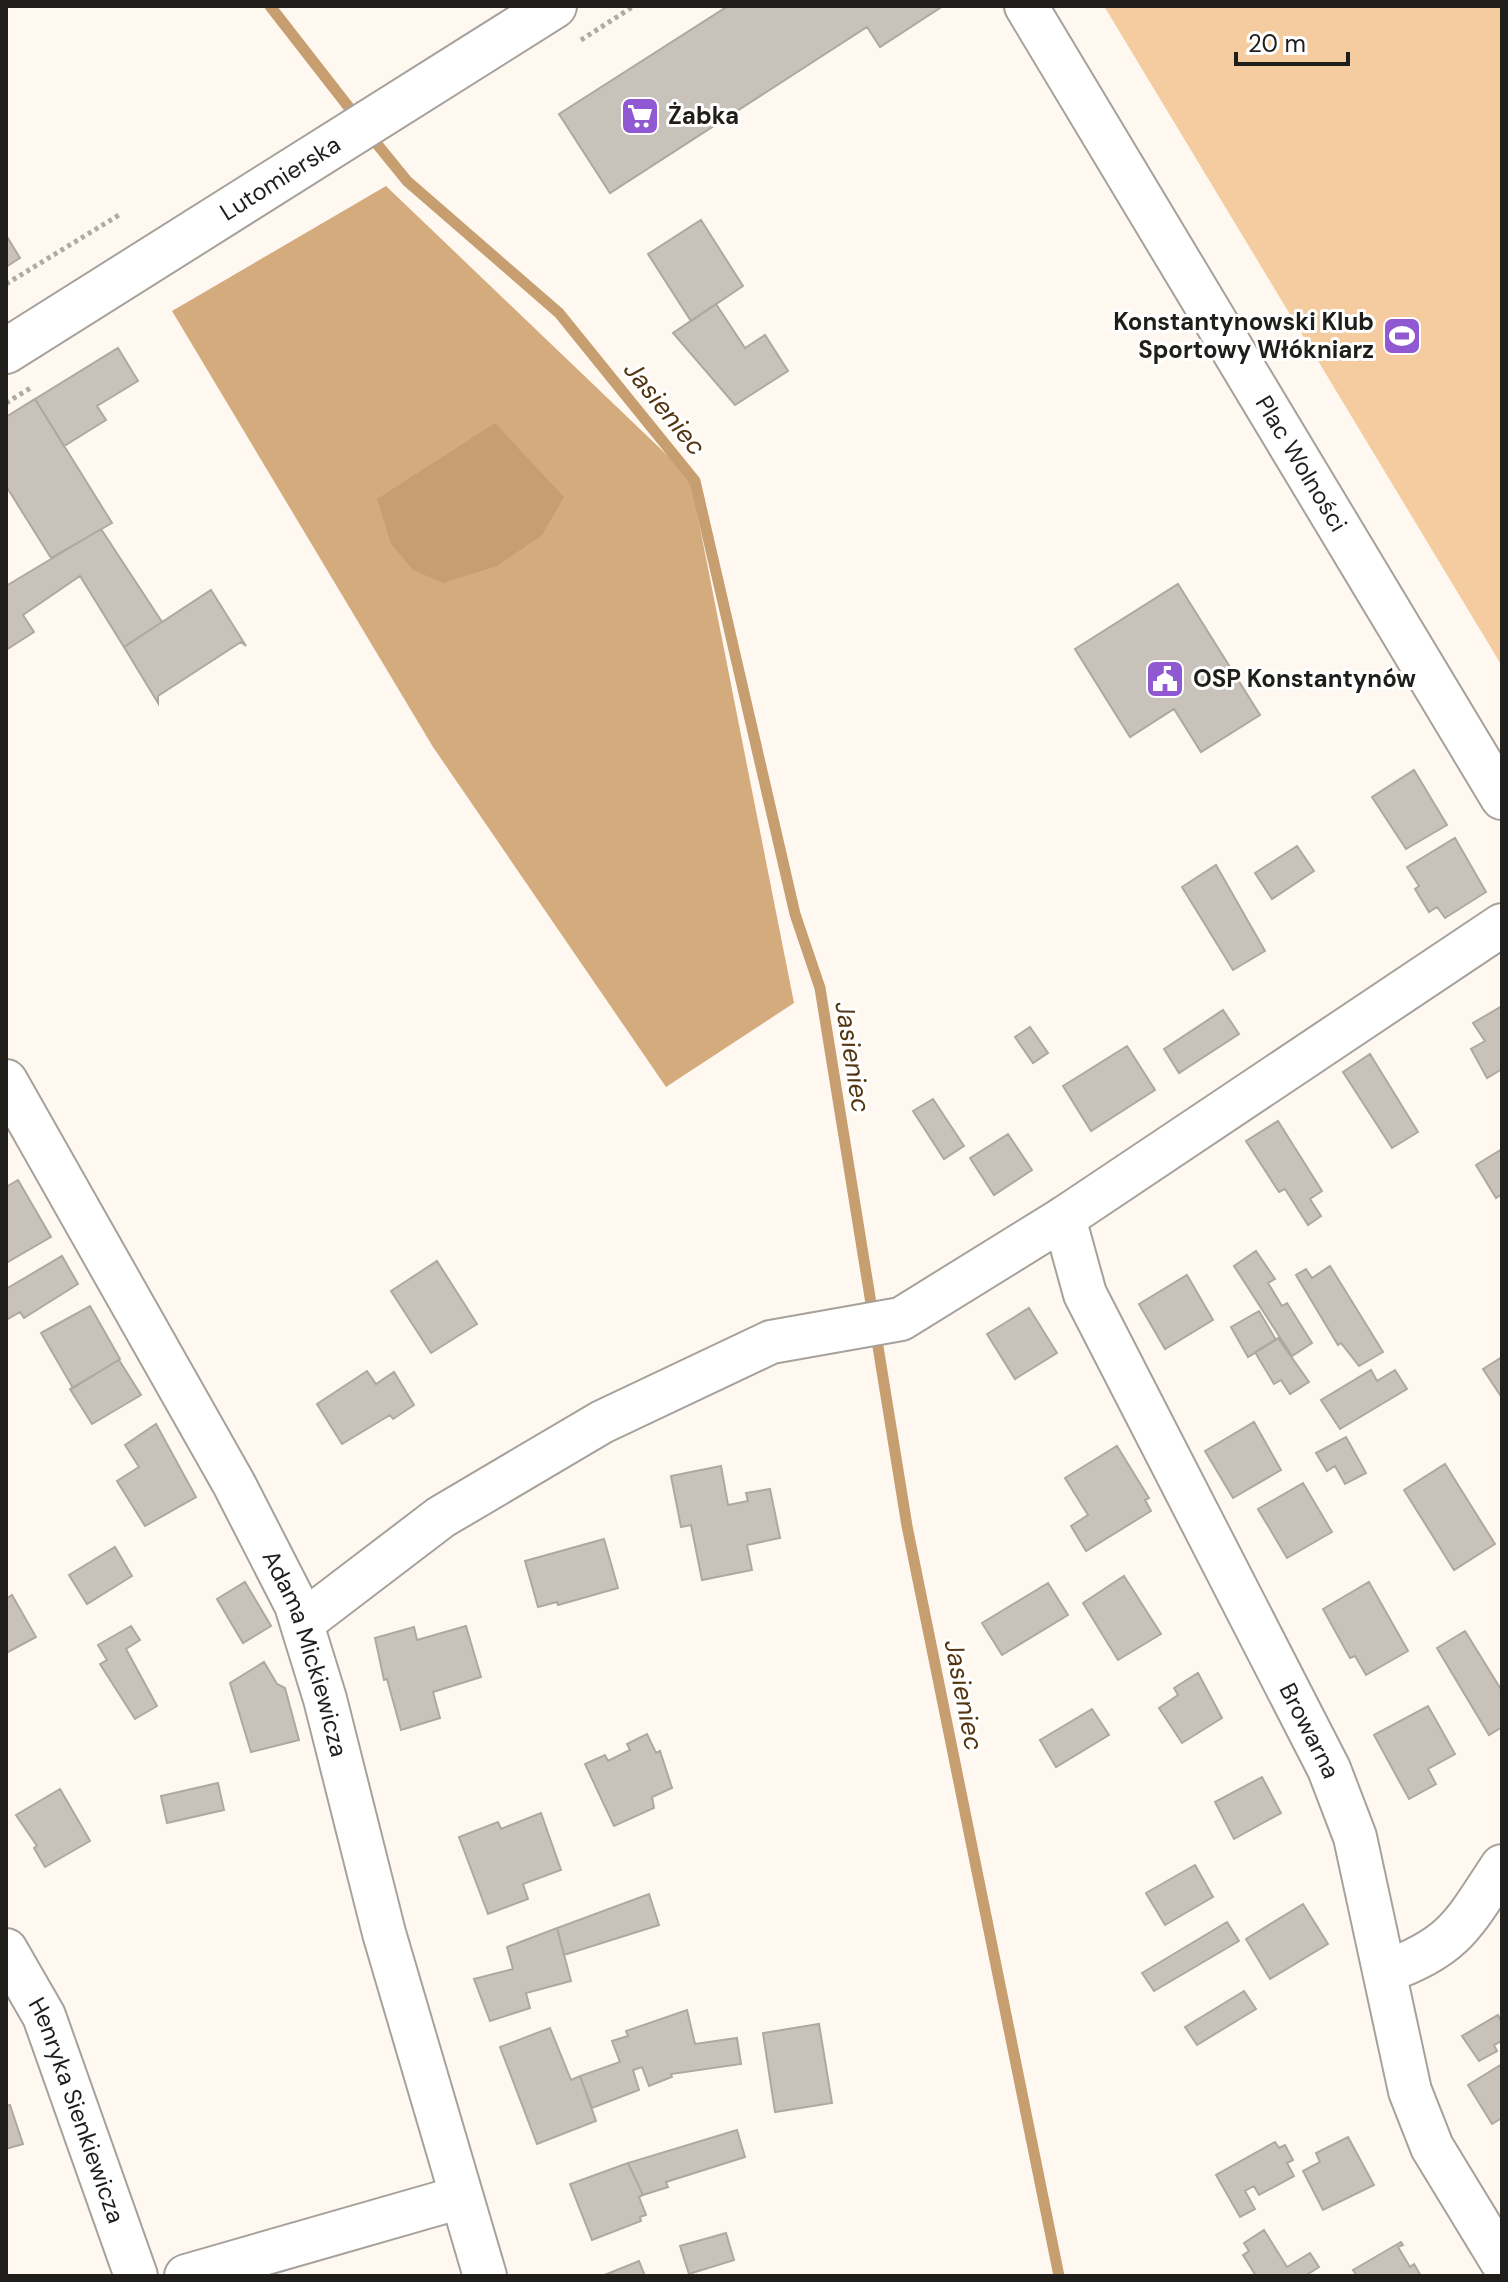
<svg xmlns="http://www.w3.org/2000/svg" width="1508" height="2282" viewBox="0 0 1508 2282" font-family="'DM Sans',sans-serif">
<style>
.green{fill:#f4cc9f}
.forest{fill:#d4ab7d}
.water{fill:#c79e70}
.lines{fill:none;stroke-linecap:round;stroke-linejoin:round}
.stream{stroke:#c79e70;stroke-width:11}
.building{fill:#c8c2bb;stroke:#aea8a1;stroke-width:2}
.street-casing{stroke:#a7a19b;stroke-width:46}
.secondary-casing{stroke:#a7a19b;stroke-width:48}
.path{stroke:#afaaa5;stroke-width:5;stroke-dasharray:4 4;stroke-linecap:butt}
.street{stroke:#fff;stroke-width:42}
.secondary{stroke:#fff;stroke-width:44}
.labels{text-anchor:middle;stroke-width:6;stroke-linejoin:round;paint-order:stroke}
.poi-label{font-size:24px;font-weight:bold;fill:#201e1b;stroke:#fff;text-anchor:start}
.street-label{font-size:24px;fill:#201e1b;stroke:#fff}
.water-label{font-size:26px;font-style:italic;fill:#533611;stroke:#fff}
</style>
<rect width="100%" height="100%" fill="#fff8f1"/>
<path class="green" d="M1104,6h398v660z"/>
<path class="forest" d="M386,186l304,291 104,526 -128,84 -233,-340 -261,-436z"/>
<path class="water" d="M495,423l69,74 -22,38 -45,31 -54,17 -30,-13 -22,-26 -14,-45z"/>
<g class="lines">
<path class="stream" d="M270,6l88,113
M368,133l39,48 152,132 136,168 100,433 25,74 87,538 152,750"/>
</g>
<path class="building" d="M728,6h215l-63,41 -13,-20 -257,166 -51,-79z
M701,220l42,66 -52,35 -43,-67z
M6,235l14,23 -14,9z
M716,304l29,44 20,-13 23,36 -53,34 -62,-72z
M118,348l20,33 -41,25 9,14 -42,26 -29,-47z
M35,399l77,124 -61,35 -45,-72v-69z
M101,529l61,93 -38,25 -44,-71 -57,39 11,17 -28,18v-64z
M1178,584l82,131 -59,37 -27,-43 -44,28 -55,-88z
M211,590l35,56 -5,-4 -83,54v7l-34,-56z
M1414,770l33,55 -41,24 -34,-52z
M1455,838l31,54 -41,26 -8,-11 -8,5 -14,-23 4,-3 -12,-19z
M1297,846l17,25 -42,28 -17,-26z
M1216,865l49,86 -32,19 -51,-83z
M1502,1006v63l-15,9 -16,-29 14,-8 -12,-18z
M1223,1010l16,24 -60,39 -15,-24z
M1030,1027l18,26 -15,10 -18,-26z
M1127,1046l28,44 -64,41 -28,-45z
M1370,1054l48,78 -26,16 -49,-76z
M933,1099l31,47 -20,13 -31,-48z
M1278,1121l44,70 -12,8 11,17 -13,9 -23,-36 -6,3 -33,-51z
M1008,1134l24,36 -38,25 -24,-37z
M1502,1149v45l-6,4 -20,-33z
M18,1180l33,57 -45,26v-76z
M1256,1251l19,28 -7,4 14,23 5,-3 25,40 -20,13 -58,-90z
M62,1256l16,28 -54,34 -4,-6 -14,8v-31z
M437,1261l40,63 -46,29 -40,-62z
M1330,1266l53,86 -24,14 -18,-23 -3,2 -42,-70 10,-6 6,9z
M1187,1275l26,45 -48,29 -26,-45z
M90,1306l30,53 -47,29 -32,-55z
M1029,1308l28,45 -42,26 -28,-45z
M1259,1311l17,29 -28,17 -17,-30z
M1278,1338l31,44 -19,12 -9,-14 -7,4 -19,-32z
M1502,1357v41l-19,-29z
M119,1360l22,35 -49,29 -22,-35z
M1371,1370l6,11 18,-11 12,19 -67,40 -19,-29z
M367,1371l9,13 18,-12 20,33 -21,14 -3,-4 -48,29 -25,-40z
M1254,1422l27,48 -48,28 -28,-47z
M156,1424l40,73 -51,29 -28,-45 22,-14 -14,-22z
M1346,1437l20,36 -21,11 -10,-18 -8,5 -11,-18z
M1117,1446l32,52 -4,2 6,11 -65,40 -15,-25 17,-11 -23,-37z
M1445,1464l50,80 -41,26 -50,-80z
M721,1466l7,39 20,-4 -2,-8 24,-4 10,49 -33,7 5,25 -50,10 -11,-55 -10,2 -10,-51z
M1303,1483l29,49 -45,26 -29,-49z
M604,1539l14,49 -60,17 -1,-3 -19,5 -13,-46z
M115,1547l17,29 -45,28 -18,-29z
M1124,1576l37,58 -43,26 -35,-57z
M245,1582l26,44 -28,17 -26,-44z
M1369,1582l39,69 -42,24 -11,-19 -5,2 -27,-49z
M1048,1583l20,32 -66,40 -20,-32z
M12,1595l24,42 -30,16v-54z
M131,1626l9,14 -14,9 31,57 -22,13 -35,-55 7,-4 -9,-15z
M466,1626l15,51 -48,15 7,26 -39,12 -14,-51 -3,1 -9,-42 39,-11 3,13z
M1465,1631l37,60v36l-13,8 -52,-87z
M264,1662l13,22 8,4 14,52 -48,12 -21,-69z
M1198,1673l24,45 -40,25 -23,-35 19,-13 -4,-7z
M1428,1706l27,48 -27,15 8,15 -27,15 -35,-64z
M1092,1709l17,26 -53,32 -16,-27z
M647,1734l9,19 4,-2 12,37 -20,9 2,11 -40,18 -29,-62 20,-9 3,6 22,-11 -3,-6z
M1262,1777l19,36 -47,26 -19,-37z
M218,1783l6,27 -57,13 -6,-27z
M60,1789l30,52 -45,26 -11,-19 3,-2 -21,-31z
M541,1813l20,57 -38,14 5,15 -40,15 -29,-77 39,-15 3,7z
M1195,1865l18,32 -48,28 -19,-32z
M649,1894l10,31 -95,30 -7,-27z
M1303,1904l25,40 -58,35 -24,-40z
M1227,1922l12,19 -85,50 -12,-18z
M557,1928l14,53 -45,12 4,15 -40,13 -16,-42 39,-10 -6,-22z
M1244,1991l12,18 -59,36 -12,-18z
M687,2010l8,34 42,-6 4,26 -70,10 1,3 -23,9 -7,-19 -9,3 6,20 -47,18 -12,-32 40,-14 -8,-21 16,-5 -2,-5z
M1498,2015l4,8v18l-8,4 3,6 -18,10 -17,-25z
M819,2024l13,79 -57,9 -12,-79z
M550,2028l21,52 9,-4 16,45 -59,23 -37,-97z
M1502,2064v54l-10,6 -24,-39z
M10,2105l13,39 -17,5v-43z
M737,2130l8,27 -79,25 2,5 -25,8 -15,-32z
M1348,2137l26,48 -51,25 -20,-39 17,-9 -4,-9z
M1275,2142l4,6 6,-3 8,15 -6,3 7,13 -35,19 -5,-9 -9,5 10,18 -15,8 -24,-42z
M628,2163l15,32 -4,2 7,18 -6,2 1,4 -49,19 -22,-56z
M1264,2230l23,37 23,-14 9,14 -14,9h-49l-13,-21 6,-4 -5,-8z
M726,2233l8,27 -45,14 -9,-28z
M1401,2242l2,3 -5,2 12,20 4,-3 7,12h-64l-4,-6z
M639,2261l6,15h-43z"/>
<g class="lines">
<g class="street-casing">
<g id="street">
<path id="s1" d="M1026,6l476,792"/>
<path id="s2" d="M6,1081l228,403 62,121 29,94 59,234 101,343"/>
<path id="s3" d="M1064,1218l21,76 244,475 26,68 55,254 22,56 70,115"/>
<path d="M302,1623l139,-106 161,-95 169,-80 130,-23 163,-101 438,-293"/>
<path id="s4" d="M6,1950l38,66 92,260"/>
<path d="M1387,1971c68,-24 77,-48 115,-105"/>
<path d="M186,2276l275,-79"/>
</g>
</g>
<g class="secondary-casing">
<g id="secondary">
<path id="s5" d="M6,351l548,-345"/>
</g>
</g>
<path class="path" d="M581,40l53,-34
M6,284l113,-69
M6,403l26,-16"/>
<use href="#street" class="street"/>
<use href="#secondary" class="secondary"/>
</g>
<defs>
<g id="supermarket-square" transform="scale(2)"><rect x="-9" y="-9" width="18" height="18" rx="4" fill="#9059d2" stroke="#fff"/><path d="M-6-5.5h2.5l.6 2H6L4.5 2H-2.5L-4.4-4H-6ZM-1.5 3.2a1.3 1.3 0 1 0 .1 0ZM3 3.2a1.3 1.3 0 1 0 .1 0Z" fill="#fff"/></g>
<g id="stadium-square" transform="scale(2)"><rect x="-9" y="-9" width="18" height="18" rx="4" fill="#9059d2" stroke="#fff"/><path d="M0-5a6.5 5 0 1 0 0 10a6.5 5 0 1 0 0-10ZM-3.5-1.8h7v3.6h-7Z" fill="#fff"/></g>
<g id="civic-square" transform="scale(2)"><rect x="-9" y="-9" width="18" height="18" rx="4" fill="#9059d2" stroke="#fff"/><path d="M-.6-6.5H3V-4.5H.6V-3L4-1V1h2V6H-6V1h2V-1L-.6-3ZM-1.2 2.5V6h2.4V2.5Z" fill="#fff"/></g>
</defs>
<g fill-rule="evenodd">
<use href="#supermarket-square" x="640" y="116"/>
<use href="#stadium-square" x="1402" y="336"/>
<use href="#civic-square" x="1165" y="679"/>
</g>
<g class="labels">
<g class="poi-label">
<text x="668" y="124">Żabka</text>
<text x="1374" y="330" text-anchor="end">Konstantynowski Klub<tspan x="1374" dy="28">Sportowy Włókniarz</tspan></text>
<text x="1193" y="687">OSP Konstantynów</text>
</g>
<g class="street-label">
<text dy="8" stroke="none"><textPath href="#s5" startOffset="324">Lutomierska</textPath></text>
<text dy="8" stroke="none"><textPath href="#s1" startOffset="534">Plac Wolności</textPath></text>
<text dy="8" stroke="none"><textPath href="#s2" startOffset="648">Adama Mickiewicza</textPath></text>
<text dy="8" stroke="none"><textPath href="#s3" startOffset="570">Browarna</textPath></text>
<text dy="8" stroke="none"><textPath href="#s4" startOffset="176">Henryka Sienkiewicza</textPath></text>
</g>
<g class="water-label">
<text transform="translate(665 408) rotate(51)" y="9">Jasieniec</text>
<text transform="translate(853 1057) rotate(81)" y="9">Jasieniec</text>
<text transform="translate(964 1695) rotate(79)" y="9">Jasieniec</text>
</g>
</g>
<rect width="1508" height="2282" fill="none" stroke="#201e1b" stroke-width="16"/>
<path d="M1236 52v12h112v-12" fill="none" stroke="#201e1b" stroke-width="4"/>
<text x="1248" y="52" font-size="24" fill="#201e1b" stroke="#ffffff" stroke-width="6" paint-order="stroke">20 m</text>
</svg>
